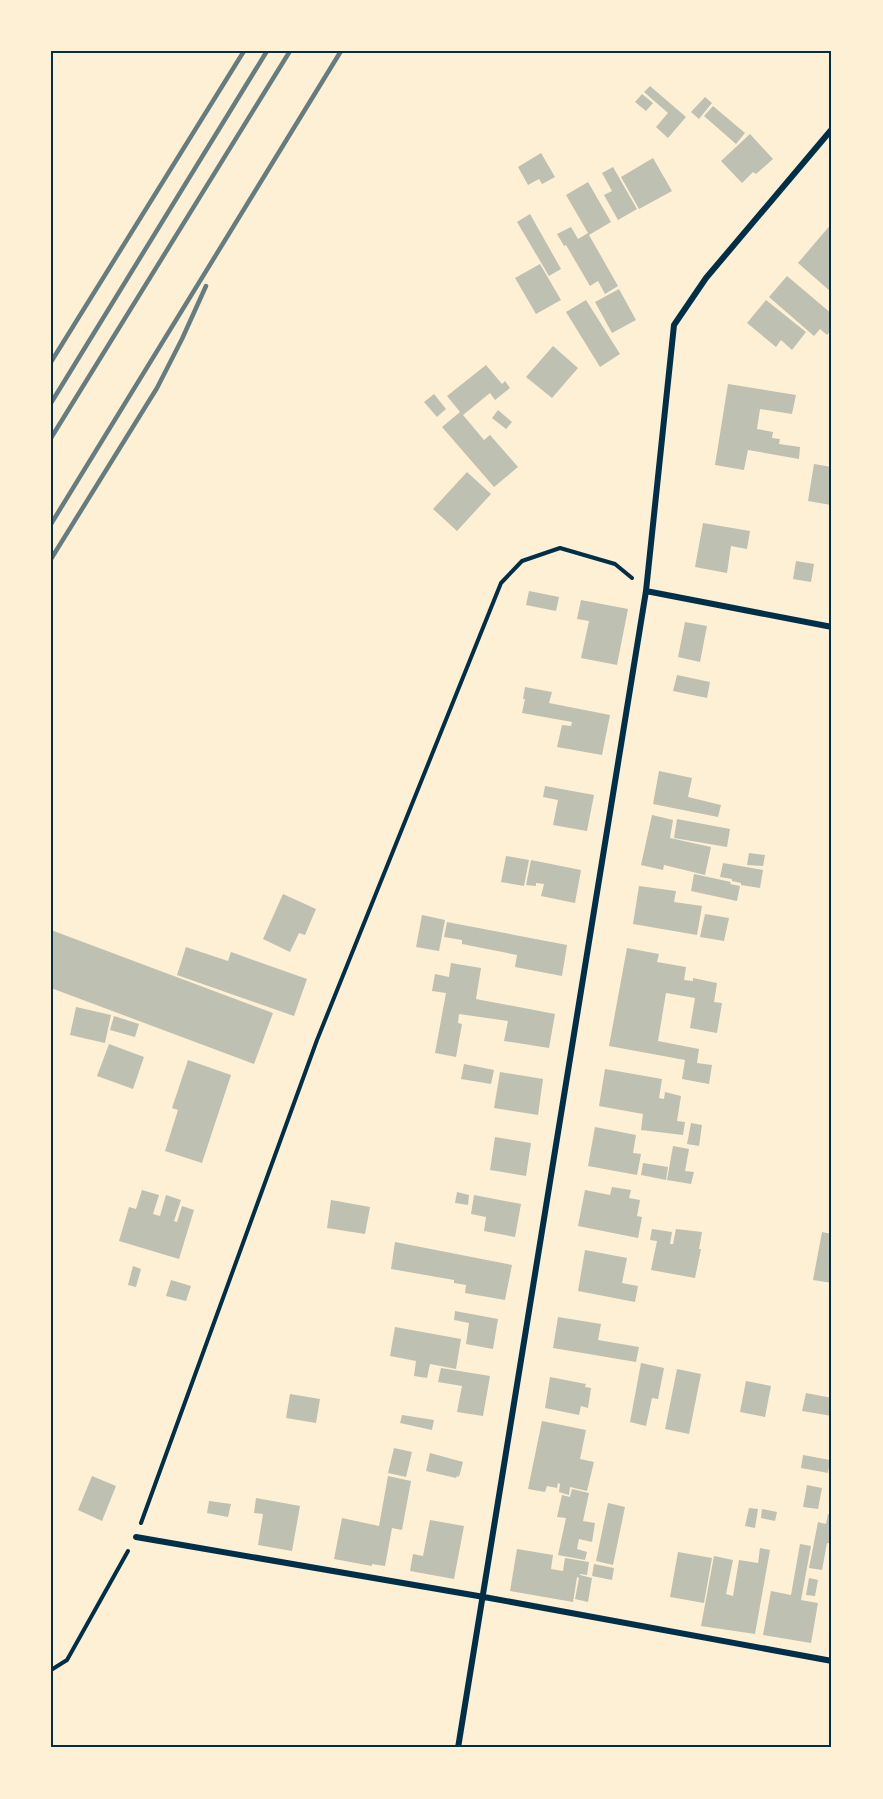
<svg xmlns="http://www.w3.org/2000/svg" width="883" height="1799" viewBox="0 0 883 1799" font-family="Commissioner,sans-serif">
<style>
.building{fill:#bec0b2}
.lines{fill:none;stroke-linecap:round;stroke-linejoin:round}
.path{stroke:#003049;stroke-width:4}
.minor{stroke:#003049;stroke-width:6}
.rail{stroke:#657d81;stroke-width:4.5}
.neatline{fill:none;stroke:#003049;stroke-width:2}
</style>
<rect width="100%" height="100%" fill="#fdf0d5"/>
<path class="building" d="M650,86l36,31 -18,21 -12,-11 12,-14 -24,-21z
M642,94l11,9 -7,8 -11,-9z
M705,97l7,6 -13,16 -8,-7z
M713,106l32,27 -9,11 -32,-28z
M750,134l23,25 -17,15 -3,-2 -11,11 -21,-22z
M541,153l14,24 -13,7 -3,-5 -11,6 -10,-18z
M653,158l19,33 -33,18 -18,-32z
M613,167l24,42 -19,11 -14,-25 8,-4 -10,-18z
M588,182l23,40 -22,13 29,51 -13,8 -7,-13 -8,5 -24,-41 -2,1 -7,-12 14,-7 7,12 10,-6 -22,-38z
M530,214l31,55 -12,7 -32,-54z
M832,223v66l-2,2 -32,-28z
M540,264l21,36 -25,14 -21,-36z
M787,276l45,38v15l-5,6 -7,-6 -6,7 -45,-39z
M619,289l17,31 -24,13 -17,-31z
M586,300l34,54 -20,13 -34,-55z
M766,300l40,32 -14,18 -11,-10 -5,7 -29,-24z
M553,346l25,22 -26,30 -26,-21z
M486,365l16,19 3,-3 5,7 -15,12 -5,-7 -27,22 21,25 6,-5 28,32 -24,20 -52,-60 18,-15 -13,-16z
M728,384l68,11 -4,19 -32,-5 -3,20 16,3 -1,6 8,1 -1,5 21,3 -1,12 -51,-9 -4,20 -29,-5z
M434,394l12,15 -9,8 -13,-15z
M498,410l14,12 -6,7 -14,-11z
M814,464l18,3 -1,38 -23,-4z
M467,472l24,22 -34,37 -24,-22z
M703,523l47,8 -3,18 -16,-3 -4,27 -32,-6z
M796,561l18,3 -3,18 -18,-3z
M529,591l30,6 -3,14 -30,-6z
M581,600l47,9 -11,56 -36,-7 8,-37 -12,-2z
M685,622l22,4 -7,36 -22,-5z
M677,675l33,7 -3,16 -34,-7z
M525,687l27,5 -3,11 61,12 -8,40 -45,-8 5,-22 9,1 1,-4 -50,-9 3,-14h-2z
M659,771l33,7 -4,19 33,8 -3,12 -65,-13z
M545,786l49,9 -7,36 -34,-6 5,-25 -15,-3z
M652,815l21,5 -3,18 41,9 -6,28 -41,-10 -1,5 -22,-5z
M677,819l53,10 -3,18 -53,-9z
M749,853l16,2 -2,11 -16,-1z
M506,856l23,4 -5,26 -23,-4z
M531,860l50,10 -6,33 -34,-7 3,-12 -8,-1v3l-10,-1z
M723,863l40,7 -3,18 -19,-3v-2l-9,-2v-2l-12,-2z
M694,874l37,8 -1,2 10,2 -3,15 -46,-10z
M639,886l37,5 -2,11 28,4 -5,29 -64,-11z
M283,894l33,15 -11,26 -6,-2 -9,19 -27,-13z
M705,914l24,4 -5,23 -24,-4z
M422,915l23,5 -6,31 -23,-4z
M447,922l120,23 -5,31 -47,-9 2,-12 -55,-11v-4l-18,-3z
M51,930l222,83 -19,51 -203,-76z
M186,947l42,14 3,-9 76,27 -13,37 -117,-41z
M627,948l32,6 -2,8 29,5 -2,13 9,1v-3l24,5 -3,19 8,1 -5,30 -27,-5 5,-30 -29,-5 -8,48 41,8 -2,14 15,2 -3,19 -27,-5 3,-19 -76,-14z
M451,963l30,5 -5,31 79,15 -6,34 -45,-7 4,-20 -49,-7 -1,9 4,1 -6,33 -21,-4 11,-60 -14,-2 3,-17 14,3z
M76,1007l35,8 -6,28 -35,-8z
M114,1016l25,8 -4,13 -25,-7z
M109,1044l35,13 -11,32 -36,-13z
M188,1060l43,15 -29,88 -37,-12 13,-41 -6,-2z
M464,1064l30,6 -3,14 -30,-5z
M605,1069l57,10 -3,19 5,1 1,-7 16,4 -4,25 8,1 -2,13 -42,-5 2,-16 -44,-8z
M500,1072l43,7 -5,36 -44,-7z
M691,1123l11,2 -3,21 -12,-2z
M595,1127l41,8 -3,18 8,1 -4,21 -49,-9z
M495,1137l36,6 -5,33 -36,-6z
M673,1146l16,3 -4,22 9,1 -3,12 -24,-4z
M643,1163l25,4 -2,13 -25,-5z
M612,1187l19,3 -2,8 11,2 -3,16 5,1 -4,21 -60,-12 7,-36 25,5z
M142,1190l17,5 -6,19 7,2 6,-21 15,5 -7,21 3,1 5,-16 12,4 -15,49 -60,-18 10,-34 7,2z
M457,1192l12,3 -1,10 -13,-2z
M474,1195l47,9 -6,33 -31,-6 2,-14 -15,-3z
M331,1200l39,7 -5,27 -38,-6z
M652,1229l20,3 -2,12h3l3,-15 26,3 -3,17h2l-6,29 -44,-8 6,-29 -7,-1z
M822,1232l10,2v49l-19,-3z
M395,1242l117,23 -7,35 -40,-7 1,-8 -12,-2v-3l-63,-11z
M585,1250l42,8 -5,25 16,3 -3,16 -57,-11z
M133,1266l8,3 -5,18 -8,-2z
M171,1280l20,6 -5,15 -20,-5z
M455,1311l43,8 -5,30 -27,-5 3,-21 -15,-3z
M558,1317l43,7 -3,16 41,7 -3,15 -83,-14z
M395,1327l66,12 -5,30 -26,-5 -3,14 -13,-2 2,-15 -26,-5z
M641,1363l23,5 -6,31 -6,-1 -6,28 -16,-4z
M441,1368l49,8 -7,40 -26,-4 5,-26 -24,-4z
M677,1369l24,5 -12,60 -24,-5z
M550,1377l36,7 -1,3 6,1 -3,20 -7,-2 -2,9 -34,-7z
M746,1381l25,5 -6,31 -25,-5z
M806,1393l26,5v18l-30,-5z
M290,1394l30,5 -4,24 -30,-5z
M402,1415l32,5 -2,10 -32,-7z
M542,1421l44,9 -6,29 14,3 -7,29 -17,-4 -1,8 -10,-3 1,-8 -2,-1 -1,5 -10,-2 -2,6 -17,-3z
M394,1448l18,4 -6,25 -18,-4z
M430,1453l33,9 -4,15 -2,-1 -1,2 -30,-7z
M803,1455l27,5 -2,13 -27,-5z
M92,1476l24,10 -14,35 -24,-11z
M388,1476l23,5 -9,49 -10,-2 -7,38 -13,-2v2l-38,-7 8,-41 37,8z
M807,1485l15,3 -4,21 -15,-2z
M572,1489l17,4 -6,28 12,2 -3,19 -13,-3 -2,10 10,3 -2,8 -27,-5 8,-37 -9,-1 5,-22 8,2z
M256,1498l44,8 -8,45 -34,-6 5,-31 -9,-1z
M209,1501l22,3 -3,13 -21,-4z
M608,1503l17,4 -12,58 -17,-4z
M749,1508l9,1 -3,19 -10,-2z
M762,1509l15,3 -2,9 -14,-3z
M828,1514l4,1v29l-5,-1 -5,27 -13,-2 9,-46 8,2z
M430,1520l34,6 -10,53 -44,-8 3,-17 10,2z
M800,1544l11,2 -10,54 17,3 -7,40 -48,-8 8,-44 20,4z
M760,1548l10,2 -15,84 -54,-8 13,-70 19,4 -7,34 7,2 6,-36 19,3z
M517,1549l36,6 -2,14 12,2 2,-13 24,4 -2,13 -7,-1v1l12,3 -4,24 -13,-3 4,-21 -2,-1 -4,25 -63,-11z
M678,1552l34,6 -8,45 -34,-6z
M594,1564l20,4 -2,12 -20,-4z
M809,1578l9,2 -3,16 -9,-1z"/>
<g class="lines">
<path class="path" d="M141,1523l176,-483 184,-457 21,-22 38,-13 55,16 17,14
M51,1670l16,-10 61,-109"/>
<path class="minor" d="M646,591l186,36
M136,1537l348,60 348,64
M458,1748l188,-1157 28,-266 32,-47 126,-149"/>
<path class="rail" d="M51,362l193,-311
M51,403l216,-352
M51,438l239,-387
M51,524l290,-473
M51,559l106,-171 25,-49 24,-53"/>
</g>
<rect width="883" height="1799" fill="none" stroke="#fdf0d5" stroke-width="105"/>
<rect x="52" y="52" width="778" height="1694" class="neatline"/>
</svg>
